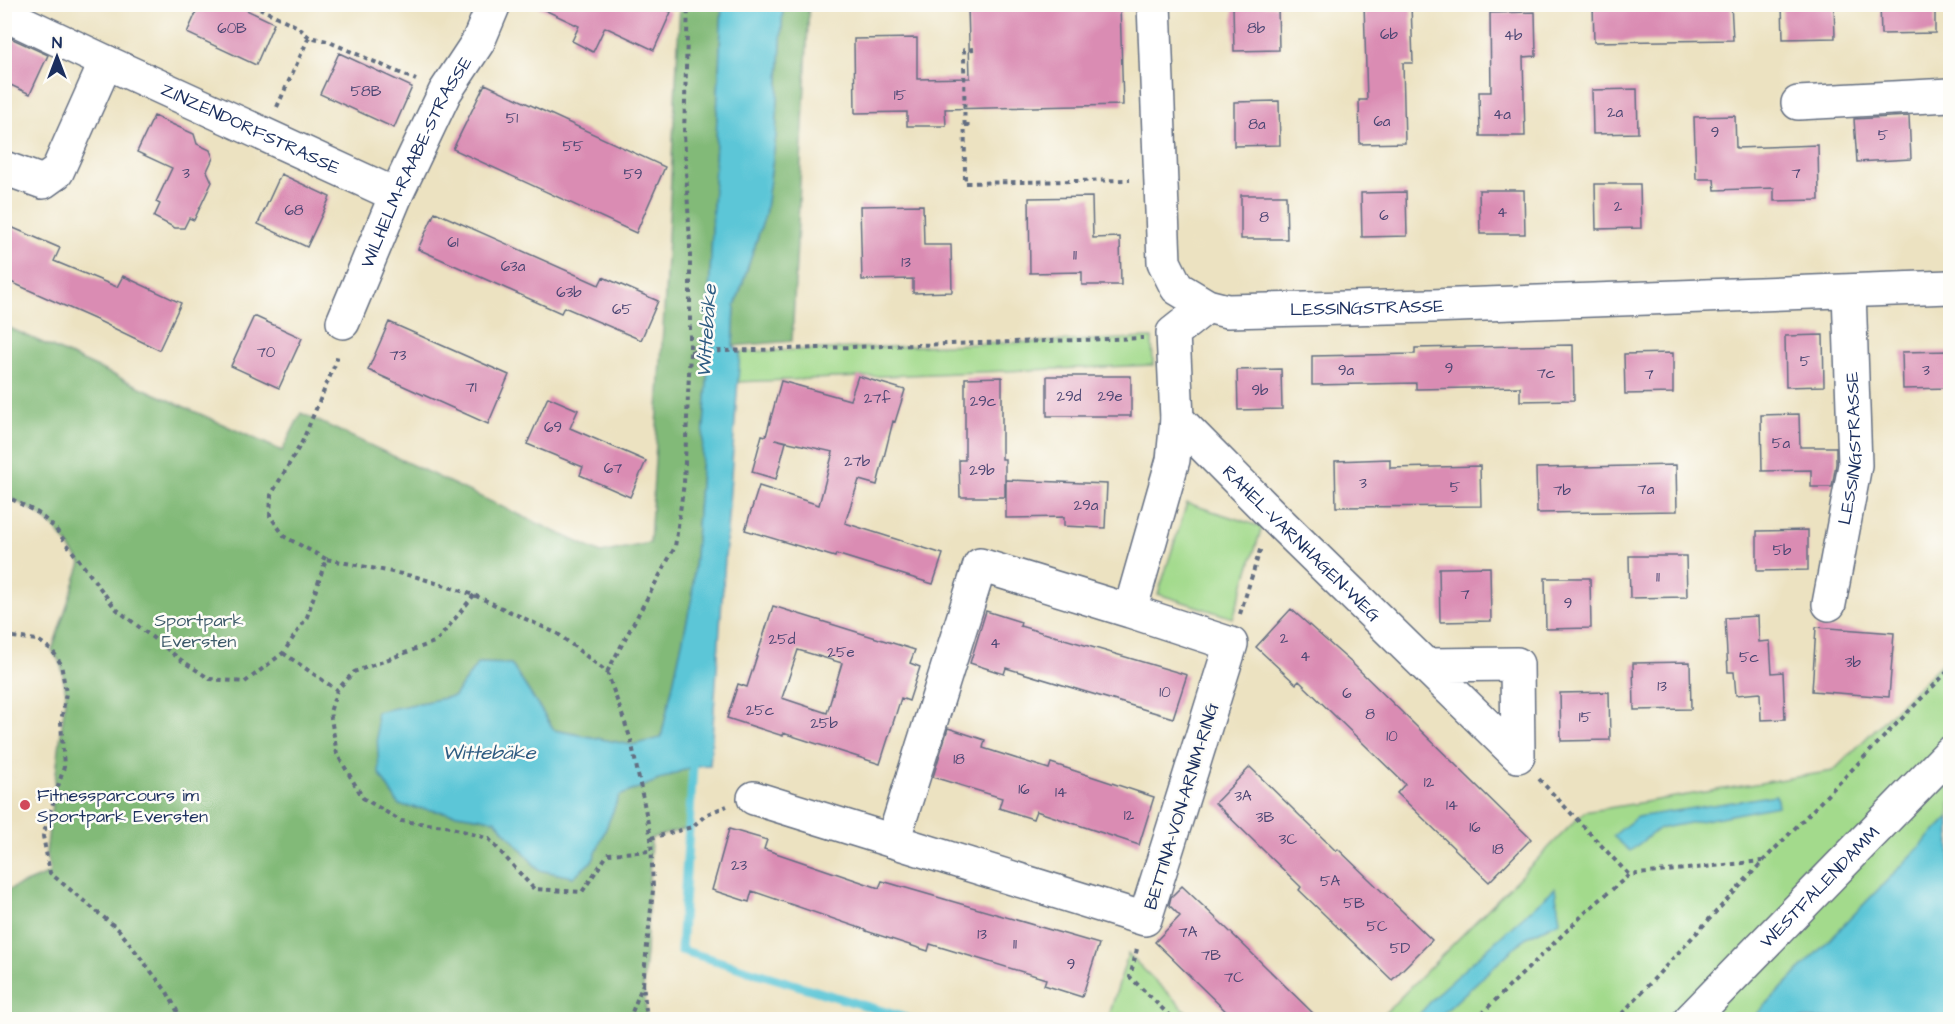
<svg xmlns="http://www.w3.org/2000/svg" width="1955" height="1024" viewBox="0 0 1955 1024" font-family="'Architects Daughter',sans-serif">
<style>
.green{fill:#a3da8c;stroke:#5f8475;stroke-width:1.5}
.forest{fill:#82ba78;stroke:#4e746b;stroke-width:1.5}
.water{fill:#5cc6d7;stroke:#3c7a9a;stroke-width:1.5}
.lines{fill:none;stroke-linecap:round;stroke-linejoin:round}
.stream{stroke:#5cc6d7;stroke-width:9}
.building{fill:#da8cb3;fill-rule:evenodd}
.street-casing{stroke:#646e81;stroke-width:36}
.secondary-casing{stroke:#646e81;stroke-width:36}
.path{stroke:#646e81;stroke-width:4;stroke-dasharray:4.5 4.5;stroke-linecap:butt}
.street{stroke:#fff;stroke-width:33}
.secondary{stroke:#fff;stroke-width:33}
.poi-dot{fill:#d1495b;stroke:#fdfcf7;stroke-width:2}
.labels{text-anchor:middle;stroke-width:5;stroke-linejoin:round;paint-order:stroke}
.number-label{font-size:15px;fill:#4b4673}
.street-label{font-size:18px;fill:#1b2f5e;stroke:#fdfcf7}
.park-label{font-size:18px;fill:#3d5a6a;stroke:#fdfcf7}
.poi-label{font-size:18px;fill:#1b2f5e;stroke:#fdfcf7;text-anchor:start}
.water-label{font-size:20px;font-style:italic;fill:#2e5c82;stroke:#fdfcf7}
</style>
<rect width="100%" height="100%" fill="#fdfcf7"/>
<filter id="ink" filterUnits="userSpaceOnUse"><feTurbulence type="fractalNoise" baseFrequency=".0167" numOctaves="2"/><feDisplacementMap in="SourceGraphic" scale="12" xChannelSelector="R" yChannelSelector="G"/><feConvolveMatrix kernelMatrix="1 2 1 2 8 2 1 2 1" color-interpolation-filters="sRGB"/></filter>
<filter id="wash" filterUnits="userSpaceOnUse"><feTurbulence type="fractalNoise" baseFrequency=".008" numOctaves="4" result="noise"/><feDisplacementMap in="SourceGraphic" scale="24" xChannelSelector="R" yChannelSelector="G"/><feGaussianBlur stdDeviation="1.35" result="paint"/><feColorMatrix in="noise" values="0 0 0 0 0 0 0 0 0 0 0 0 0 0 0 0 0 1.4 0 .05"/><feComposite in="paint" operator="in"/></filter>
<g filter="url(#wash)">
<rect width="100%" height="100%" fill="#ece2c1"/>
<path class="green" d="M1152,338l1,27 -417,17 4,-30z
M1187,503l75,24 -29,91 -75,-24z
M1950,655v161l-198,203 -374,1 206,-208 249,-41z
M1128,954l66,65h-86z"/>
<path class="forest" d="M680,5h42l-15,339 1,26 -16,228 -31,140 -29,7 -78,-15 -43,-66 -33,-1 -24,33 -78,16 23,93 96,15 44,50 34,7 20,-17 26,-64 74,-30 -1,61 -41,11 -5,114 -3,31 4,36 -642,1v-129l45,-18 -4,-20 20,-160 -5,-29 -9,-14 29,-87 -26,-35 -17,-15 -33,-18v-169l277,125 19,-38 300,140 49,-10 15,-248z
M783,5h26l-17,336 -59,5 2,-40 30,-91 11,-80z"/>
<path class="water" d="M722,5h61l-7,130 -11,80 -30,91 -2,40 7,6 -30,413 -17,1 -74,30 -26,64 -20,17 -34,-7 -44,-50 -96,-15 -20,-32 -3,-61 78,-16 24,-33 33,1 43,66 78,15 29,-7 31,-140 16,-228 -1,-26z
M1776,795l2,11 -120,23 -28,22 -17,-15 24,-19z
M1950,816v203h-198z
M1555,888l5,33 -35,17 -88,81h-22l26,-29z"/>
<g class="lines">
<path class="stream" d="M693,766l-12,184 231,70"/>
</g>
<g id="blocks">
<path class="building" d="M200,4h34l40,19 -18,42 -69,-32z
M532,4h123l16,8 -17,38 -49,-23 -12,25 -21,-11 7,-15z
M1094,4h26l3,101 -178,4 1,17h-39v-14l-52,1 -1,-74 63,-1v41l53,-1 -2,-71z
M1364,4h47l2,59h-10l2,80 -45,1 -1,-44h8z
M1593,4h138l2,36 -139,2z
M1782,4h52l1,34 -52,1z
M1880,4h55v29l-54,1z
M1233,6h45l1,44 -45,1z
M1535,12l1,44 -13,1 2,79h-45l-1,-44h12l-1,-79z
M4,35l44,20 -18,39 -26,-12z
M339,53l73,34 -18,41 -74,-34z
M485,84l180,83 -29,66 -183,-84z
M1637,89l1,44 -45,1 -1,-44z
M1279,101l1,44 -46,1v-44z
M154,116l40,18 3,10 13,6 3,8 -6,13 5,11 -18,38 -5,-2 -5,10h-9l-21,-11 6,-13 -4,-2 16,-34 -35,-16z
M1735,116l1,32 82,-3 1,55 -45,1v-13l-59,2 -1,-11h-18l-2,-62z
M1909,116l2,43 -54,3 -3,-43z
M281,174l49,23 -23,50 -49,-23z
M1595,184h45l1,44 -45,1z
M1479,190h45l1,44h-45z
M1406,192l1,44 -45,1 -1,-44z
M1241,195h45l1,44h-46z
M1092,197l1,41 27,-1 1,48h-39v-13l-52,1 -1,-75z
M923,205l1,40h27l1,47 -39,1v-14l-51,1 -2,-74z
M435,212l164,73 4,-8 55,24 -17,39 -77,-33 -3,6 -143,-64z
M4,224l56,24 -6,13 63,26 6,-11 58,27 -22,47 -58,-28 -97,-43z
M254,316l48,22 -23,50 -48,-22z
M389,322l120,53 -21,49 -120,-54z
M1823,335l1,51 -38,1 -1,-51z
M1573,345l1,55 -54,1v-14l-104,2v-6l-104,2v-29l103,-2v-6z
M1950,351v37l-47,1 -1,-37z
M1673,353v40l-48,1 -1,-40z
M1281,369l1,40 -44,1 -1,-40z
M858,376l47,14 -10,32 -2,-1 -16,64 -18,-5 -14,43 98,31 -10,30 -97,-30 -1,3 -90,-27 14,-44 60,19 14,-53 -58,-13 11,3 -10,37 -24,-7 10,-37 4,1 15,-55 69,19z
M1047,376h84v40h-84z
M1002,377v82h3v38h-45l-1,-37h6v-82z
M548,397l30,13 -8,18 76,33 -16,36 -50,-22 3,-8 -56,-23z
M1799,414l1,33h36v17l-4,23h-21v-17l-49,1 -1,-56z
M1390,459v9l90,-2 1,40 -145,1 -1,-46z
M1676,465l1,46 -140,2 -1,-45z
M1006,480l101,4 -2,44 -41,-2v-9l-58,1z
M1808,530v40l-51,1v-40z
M1629,556h57l1,41 -57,1z
M1490,567l1,54 -51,1 -1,-54z
M1545,578h45l1,50 -45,1z
M773,606l142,44 -5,13 10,4 -11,34 -8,-3 -21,66 -97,-31v3l-56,-18 11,-34 9,3zM798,650l44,13 -15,50 -45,-15z
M1291,609l62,55 178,175 -42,43 -92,-89 8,-9 -106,-103 -3,3 -40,-37z
M986,611l35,11 -1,4 167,49 -14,43 -167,-50 -2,6 -34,-11z
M1758,616l1,26 11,-1 2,32 11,-1 2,47 -24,1 -1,-27 -24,2 -2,-23h-6l-3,-54z
M1816,627l78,6 -5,64 -77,-6z
M1690,662l1,47 -57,1 -1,-47z
M1609,692l1,48 -49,1 -1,-48z
M948,728l37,12 -2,8 66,21 2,-6 103,34 -15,48 -103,-34 -3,8 -34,-11 3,-10 -69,-21z
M1250,767l86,84 2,-2 94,91 -40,40 -93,-90 2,-3 -86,-84z
M729,829l38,11 -3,9 115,39 3,-7 217,63 -17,53 -38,-12 2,-6 -116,-35 -2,7 -62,-20v-1l-114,-39 -3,11 -37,-12z
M1182,886l38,36 100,98h-85l-80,-78 25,-26 -11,-11 2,-8z"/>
</g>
</g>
<g filter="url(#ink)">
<use href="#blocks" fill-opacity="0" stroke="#646e81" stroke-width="1.5"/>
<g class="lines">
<g class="street-casing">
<g id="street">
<path id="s1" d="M1154,4l10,258 13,26 30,18 20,5 204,-5 519,-19"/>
<path d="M4,14l102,48 -49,110 -14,10 -39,-14"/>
<path id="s2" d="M106,62l290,133"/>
<path d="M1798,103l152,-8"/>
<path id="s3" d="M343,322l53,-127 49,-103 33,-50 16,-38"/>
<path id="s4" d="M1177,419l95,96 246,241 -1,-92 -91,1"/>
<path id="s5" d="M1829,604l26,-139 -6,-173"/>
<path d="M1130,611l101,33 -86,275 -252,-78 87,-276 150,46 43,-151 4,-41 -4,-86 34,-27"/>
<path d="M754,798l139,43"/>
</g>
</g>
<g class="secondary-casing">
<g id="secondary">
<path id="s6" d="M1690,1020l260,-267"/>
</g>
</g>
<path class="path" d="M251,4l47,23 11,10 18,4 89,39
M974,49l-10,1 1,133 165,-3
M277,107l32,-70
M965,125h7
M690,352l453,-14
M4,495l34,18 17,15 60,80 66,52 29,19 35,3 38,-29 24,-36 19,-58 91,18 57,18 84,39 49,38 24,68 20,98 2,52 -10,93 4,37
M326,559l-41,-22 -15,-21 1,-21 31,-53 34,-80 2,-10
M474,595l-37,46 -83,31 -17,18 -7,22 7,42 26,44 38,23 45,5 43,13 45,50 48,3 26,-38 44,-3
M1240,614l21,-67
M4,636l34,4 14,10 9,14 5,29 -5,29 3,45 -21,69 7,37 69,57 48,62 15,28
M283,653l54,37
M607,672l68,-125 9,-64 6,-131v-108l-6,-111 4,-129
M1539,779l90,96
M651,838l41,-11 15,-13 20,-8
M1137,949l-7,28 44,43
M629,1020l14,-36
M1475,1020l113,-110 41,-35 133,-14
M1616,1020l147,-159 187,-192"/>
<use href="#street" class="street"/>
<use href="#secondary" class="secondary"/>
</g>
</g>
<circle class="poi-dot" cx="25" cy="805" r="6"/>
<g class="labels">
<g class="number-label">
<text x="232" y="33">60B</text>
<text x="1256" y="33">8b</text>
<text x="1389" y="39">6b</text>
<text x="1513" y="40">4b</text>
<text x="366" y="96">58B</text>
<text x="900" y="100">15</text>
<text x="1615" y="117">2a</text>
<text x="1502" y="119">4a</text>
<text x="512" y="123">51</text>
<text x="1382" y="126">6a</text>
<text x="1257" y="129">8a</text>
<text x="1715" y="137">9</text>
<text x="1883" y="140">5</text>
<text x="573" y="151">55</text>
<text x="186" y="178">3</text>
<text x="1796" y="178">7</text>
<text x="633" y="179">59</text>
<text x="1618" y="211">2</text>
<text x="294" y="215">68</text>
<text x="1502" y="217">4</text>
<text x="1384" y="220">6</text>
<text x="1264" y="222">8</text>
<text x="453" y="247">61</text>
<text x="1075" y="260">11</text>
<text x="906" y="267">13</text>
<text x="513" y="271">63a</text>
<text x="569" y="297">63b</text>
<text x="622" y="314">65</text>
<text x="266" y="357">70</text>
<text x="398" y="360">73</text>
<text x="1805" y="366">5</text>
<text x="1449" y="373">9</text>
<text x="1346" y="375">9a</text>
<text x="1926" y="375">3</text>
<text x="1546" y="378">7c</text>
<text x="1649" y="379">7</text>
<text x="471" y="392">71</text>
<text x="1260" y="395">9b</text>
<text x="1069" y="401">29d</text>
<text x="1110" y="401">29e</text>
<text x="877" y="403">27f</text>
<text x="983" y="406">29c</text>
<text x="553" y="432">69</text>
<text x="1781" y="448">5a</text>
<text x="857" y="466">27b</text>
<text x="613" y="473">67</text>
<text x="982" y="475">29b</text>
<text x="1363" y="488">3</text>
<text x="1455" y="492">5</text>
<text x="1646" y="494">7a</text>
<text x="1562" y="495">7b</text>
<text x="1086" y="510">29a</text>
<text x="1782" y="555">5b</text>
<text x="1658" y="582">11</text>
<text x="1465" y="599">7</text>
<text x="1568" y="608">9</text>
<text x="1284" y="643">2</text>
<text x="782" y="644">25d</text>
<text x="995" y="648">4</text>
<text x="841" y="657">25e</text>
<text x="1305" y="661">4</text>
<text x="1749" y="662">5c</text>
<text x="1853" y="667">3b</text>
<text x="1662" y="691">13</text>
<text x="1165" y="697">10</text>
<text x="1347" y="698">6</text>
<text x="760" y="715">25c</text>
<text x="1370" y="719">8</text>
<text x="1585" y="722">15</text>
<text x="824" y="728">25b</text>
<text x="1392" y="741">10</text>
<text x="959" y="764">18</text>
<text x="1429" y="787">12</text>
<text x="1024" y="794">16</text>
<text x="1061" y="797">14</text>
<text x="1243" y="801">3A</text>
<text x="1452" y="810">14</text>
<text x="1129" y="820">12</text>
<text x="1265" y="822">3B</text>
<text x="1475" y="832">16</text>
<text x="1288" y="844">3C</text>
<text x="1498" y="854">18</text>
<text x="739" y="870">23</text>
<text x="1330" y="886">5A</text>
<text x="1354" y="908">5B</text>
<text x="1377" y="931">5C</text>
<text x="1188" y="937">7A</text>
<text x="982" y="939">13</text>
<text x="1015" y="949">11</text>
<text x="1400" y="953">5D</text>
<text x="1211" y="960">7B</text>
<text x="1071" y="969">9</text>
<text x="1234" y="982">7C</text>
</g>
<g class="street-label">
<text dy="6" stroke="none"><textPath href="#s2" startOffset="159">ZINZENDORFSTRASSE</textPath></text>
<text dy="6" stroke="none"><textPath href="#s3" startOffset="176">WILHELM-RAABE-STRASSE</textPath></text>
<text dy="6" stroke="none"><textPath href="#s1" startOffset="483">LESSINGSTRASSE</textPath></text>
<text dy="6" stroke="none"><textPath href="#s5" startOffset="158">LESSINGSTRASSE</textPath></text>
<text dy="6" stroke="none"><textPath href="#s4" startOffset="176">RAHEL-VARNHAGEN-WEG</textPath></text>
<text transform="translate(1181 806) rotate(-73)" y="6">BETTINA-VON-ARNIM-RING</text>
<text dy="6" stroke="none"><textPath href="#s6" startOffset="186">WESTFALENDAMM</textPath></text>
</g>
<g class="park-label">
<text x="199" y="626">Sportpark<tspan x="199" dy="21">Eversten</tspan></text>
</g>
<g class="poi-label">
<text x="37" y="801">Fitnessparcours im<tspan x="37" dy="21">Sportpark Eversten</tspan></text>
</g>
<g class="water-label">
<text transform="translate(706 331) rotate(-86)" y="7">Wittebäke</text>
<text x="489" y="759">Wittebäke</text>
</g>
</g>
<rect width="1955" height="1024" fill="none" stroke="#fdfcf7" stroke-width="24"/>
<g transform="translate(57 57)" stroke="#fdfcf7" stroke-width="4.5" paint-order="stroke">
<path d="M0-4.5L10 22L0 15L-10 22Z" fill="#1b2f5e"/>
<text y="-9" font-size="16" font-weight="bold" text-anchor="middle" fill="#1b2f5e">N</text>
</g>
</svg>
